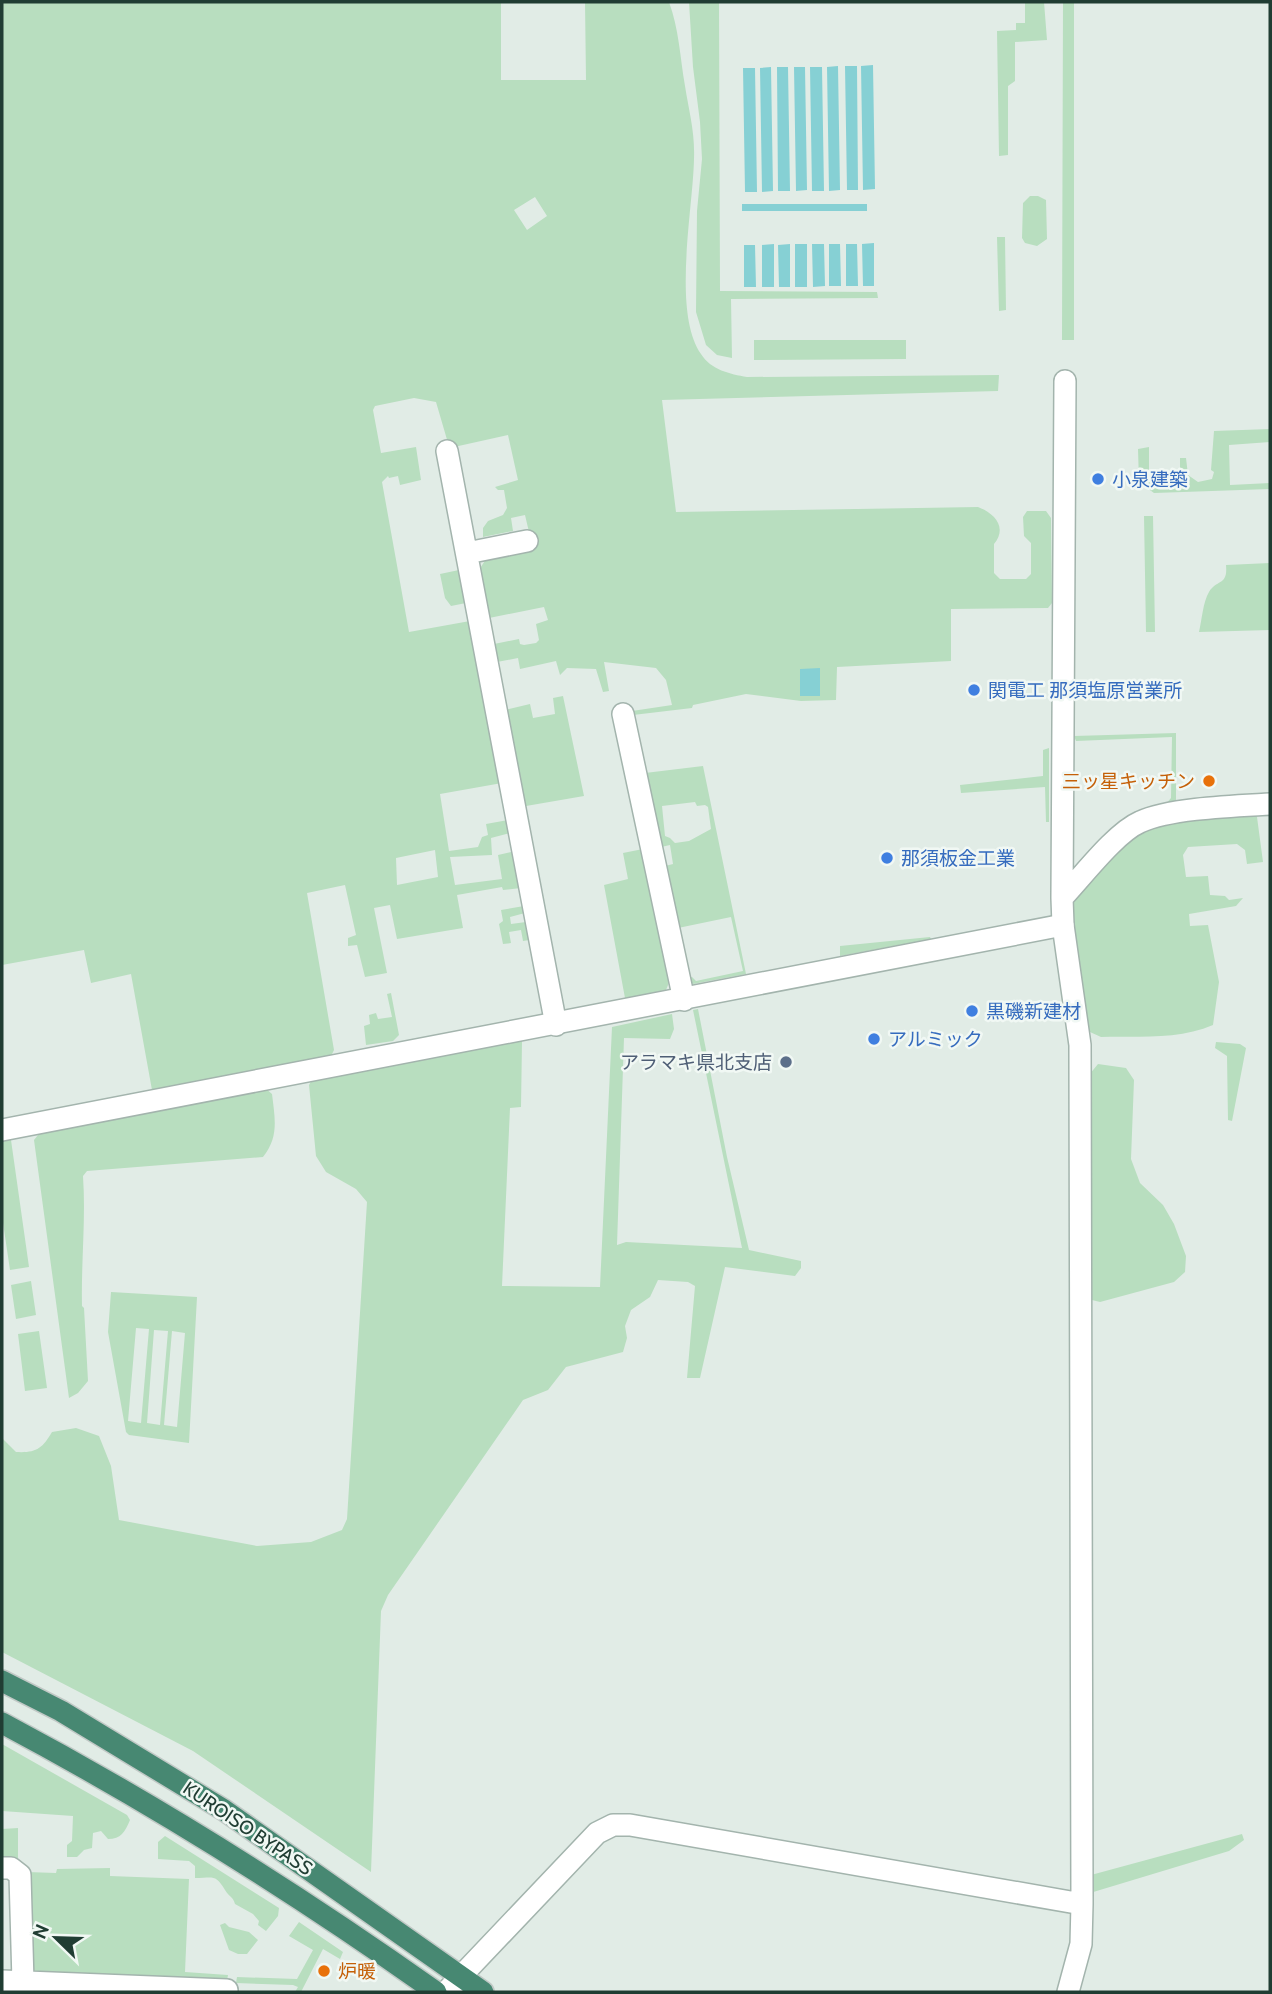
<svg xmlns="http://www.w3.org/2000/svg" width="1272" height="1994" viewBox="0 0 1272 1994" font-family="Cabin,'Noto Sans JP',sans-serif">
<style>
.green{fill:#b8debf;fill-rule:evenodd}
.water{fill:#86d0d4}
.lines{fill:none;stroke-linecap:round;stroke-linejoin:round}
.minor-casing{stroke:#a3b4ad;stroke-width:24}
.tertiary-casing{stroke:#a3b4ad;stroke-width:24}
.trunk-casing{stroke:#c1c9c6;stroke-width:24}
.minor{stroke:#fff;stroke-width:21}
.tertiary{stroke:#fff;stroke-width:21}
.trunk{stroke:#478872;stroke-width:21}
.shop-dot{fill:#3f7fe0;stroke:#f1f8f4;stroke-width:2.5}
.food-dot{fill:#e8710a;stroke:#f1f8f4;stroke-width:2.5}
.service-dot{fill:#5c6f8a;stroke:#f1f8f4;stroke-width:2.5}
.labels{text-anchor:middle;stroke-width:5;stroke-linejoin:round;paint-order:stroke}
.shop-label{font-size:19px;fill:#366cbe;stroke:#f1f8f4;text-anchor:start}
.food-label{font-size:19px;fill:#c56008;stroke:#f1f8f4;text-anchor:end}
.service-label{font-size:19px;fill:#4e5e75;stroke:#f1f8f4;text-anchor:end}
.street-label{font-size:19px;fill:#203d33;stroke:#f1f8f4}
</style>
<rect width="100%" height="100%" fill="#e1ece6"/>
<path class="green" d="M2,2h499v78h85l-1,-78h84c10,27 11,55 16,84 4,26 10,45 9,73 -1,51 -22,153 7,195 10,16 29,20 46,23l252,-2 -1,16 -336,9 14,112 302,-5c16,6 30,20 16,37v29l6,6h26l5,-5v-31l-7,-7 -1,-19 4,-6h19l5,7 1,85 -4,5 -97,1v52l-114,6 -1,33 -35,1 -55,-7 -53,11 -1,3 -59,7 -1,-4 40,-6 -6,-25 -10,-12 -52,-6 5,29 -6,1 -7,-23 -29,-1 -7,7 -4,-14 -36,8 -2,-11 -21,4 -3,-18 25,-5 1,5 4,1 12,-2 3,-3 -3,-16 12,-4 -4,-13 -55,11 -10,-48 7,-11 47,-10 -8,-34 -14,3 2,13 -30,6v-9l5,-7 15,-6 4,-7 -3,-18h-6l-3,-3 23,-7 -10,-45 -54,12 -6,-4 -12,-41 -22,-4 -39,8 -2,4 8,43 35,-6 5,33 -21,5 -2,-9 -9,2 -1,-2 -6,6 27,150 61,-11 32,162 -62,11 9,57 29,-4 4,-10 6,-2 -2,-11 22,-4 2,13 -19,5 1,17 -42,2 5,28 47,-6 -4,-24 17,-4 6,37 -18,2 -1,-3 -45,8 6,33 -66,11 -7,-34 -16,3 13,65 -22,4 -8,-32 -9,1v-8l8,-3 -11,-50 -38,8 27,157 -3,6 -169,36 -10,-2 -21,-116 -40,9 -7,-33 -82,15zM535,197l12,19 -20,14 -13,-20zM435,850l3,27 -41,8 -1,-27z
M689,2h30l1,289 157,1 1,6 -147,1 1,59 -15,-3 -11,-10 -10,-33 1,-101 5,-52 -2,-37 -7,-55z
M1025,2h19l3,38 -32,2v39l-7,5v69l-9,1 -2,-125 19,-1v-7h9z
M1063,2h11v338h-12z
M1030,196h8l8,4 1,39 -10,7 -12,-3 -3,-5 1,-35z
M997,237h8l1,73 -7,1z
M754,340h152v19l-152,1z
M1270,429v13l-41,3 1,40 40,-2v6l-116,4 -15,-11 -1,-33 11,-2v29l6,5h20l5,-3v-20h6l2,17 10,7 14,-3 2,-7 -3,-2 3,-39z
M1144,516h9l2,116h-9z
M1270,563v67l-71,2c3,-13 4,-30 10,-40 8,-13 19,-6 17,-27z
M459,570l7,33 -15,3 -6,-8 -5,-24z
M563,696l21,100 -58,10 -21,-96 25,-6 3,14 22,-4 -2,-16z
M1176,733v67l-7,7 -4,-2 6,-7 1,-61 -96,4 -2,-5z
M1049,748v74h-3l-1,-35 -84,6 -1,-8 83,-9v-26z
M703,766l43,208 -53,10 -5,-6 4,-1 4,4 47,-10 -12,-54 -53,11 -13,-62 8,-2 -3,-19 -9,2 -16,-74zM695,802l2,4 8,-1 3,2 3,22 -22,12 -14,2 -5,-5 -5,-2 -3,-30z
M1253,812l4,5 6,45 -16,2 -2,-14 -8,-6 -49,3 -5,8 3,22 22,-1 2,19 15,1 4,4 14,-2 -7,8 -47,8 1,12 18,-1 11,57 -6,43c-34,15 -77,11 -112,12l-11,-5 -6,-9 -14,-119 3,-9 69,-69z
M643,849l27,131 -4,10 -41,8 -21,-113 24,-6 -5,-26z
M524,906l1,7 -15,4 1,7 15,-2 3,18 -6,1 -2,-11 -12,2 2,11 -8,1 -4,-20 4,-3 -2,-11z
M930,937l1,2 -91,17v-10z
M391,993l8,42 -6,6 -27,4 -2,-19 6,-2 -1,-9 7,-2 2,6 14,-2 -5,-23z
M698,1009l29,148 22,93 52,11v7l-6,8 -70,-9 -25,111h-13l8,-92 -7,-4 -30,-2 -8,17 -19,13 -6,16 2,12 -4,14 -57,15 -18,23 -25,10 -135,195 -7,16 -10,261 -178,-121 -191,-99v-214l14,14c20,1 26,-3 36,-20l24,-4 23,8 12,30 8,54 138,26 54,-4 31,-12 5,-11 20,-317 -11,-13 -30,-17 -10,-16 -7,-71 4,-7 209,-37 -1,66 -11,1 -8,178 98,1 12,-260 60,-13 2,15 -4,10 -46,-1 -7,207 9,-3 116,6 -49,-238z
M1216,1042l24,2 6,4 -14,73 -4,-1 -1,-64 -12,-8z
M1098,1064l28,4 8,12 -3,79 9,24 23,22 11,19 12,32 -1,16 -11,10 -74,20 -8,-2 -3,-225z
M265,1088l7,6c3,25 7,43 -9,63l-176,14 -4,5c3,43 -2,86 -1,130l2,2 4,73 -10,12 -9,5 -35,-258 8,-10z
M3,1136l8,4 18,127 -19,3 -8,-54z
M31,1281l5,34 -20,4 -5,-34z
M111,1292l86,5 -8,146 -60,-8 -3,-3 -18,-100zM136,1328l13,1 -8,94 -13,-2zM154,1330l14,1 -8,94 -13,-2zM172,1331l13,2 -8,94 -13,-2z
M39,1331l8,57 -22,3 -7,-57z
M2,1744l125,71 3,5c-5,12 -9,19 -22,19l-7,-8 -8,2 -1,15 -8,2 -7,7h-10v-12l5,-4 1,-25 -71,-5z
M18,1828v31l-16,-1v-29z
M1242,1834l2,6 -15,11 -139,42 1,-18z
M165,1836l114,72 -1,8 -12,15 -8,-6 1,-4 -6,-7 -18,-10c-2,-8 -6,-7 -10,-14 -10,-16 -11,-12 -30,-12v-12l-6,-5 -31,-2v-17z
M110,1868v8l79,3 -4,93 43,3 -1,6 -195,-4 -5,-105 29,1 1,-4z
M299,1922l44,30 -3,7 -17,-10 -22,43h-6l3,-5 -5,-2 -57,-2 1,-6 60,2 16,-29 -24,-14z
M225,1923l4,4 20,5 9,8 -11,14h-9l-9,-4 -9,-25z"/>
<path class="water" d="M873,65l2,124 -12,1 -2,-124z
M838,66l2,124 -11,1 -2,-124z
M845,66h12l1,124h-11z
M771,67l2,124 -11,1 -2,-124z
M777,67h11l2,124h-12z
M794,67h11l2,123 -11,1z
M810,67h12l2,124h-12z
M743,68h12l2,124h-12z
M742,204h125v7h-125z
M874,243v43h-11l-1,-42z
M774,244v43h-12v-42z
M790,244v43h-11l-1,-42z
M795,244h12v43h-12z
M812,244h12l1,42 -12,1z
M829,244h11l1,42h-12z
M846,244h11l1,42h-12z
M744,245h11l1,42h-12z
M820,668v28h-20v-27z"/>
<g class="lines">
<g class="minor-casing">
<path id="minor" d="M1065,381l-3,517 1,27 17,120 2,859 -1,40 -13,48
M447,451l109,574
M467,553l60,-12
M623,714l61,286
M1062,898c20,-21 53,-65 78,-76 30,-14 96,-16 130,-18
M2,1868h9l9,7 3,107
M2,1981l225,9
M446,1992l151,-159 16,-8h17l452,79"/>
</g>
<g class="tertiary-casing">
<path id="tertiary" d="M2,1130l1061,-205"/>
</g>
<g class="trunk-casing">
<path id="trunk" d="M2,1681l59,30 163,99 259,182
M2,1723c151,80 294,170 434,269"/>
</g>
<use href="#minor" class="minor"/>
<use href="#tertiary" class="tertiary"/>
<use href="#trunk" class="trunk"/>
</g>
<g class="shop-dot">
<circle cx="1098" cy="479" r="7"/>
<circle cx="974" cy="690" r="7"/>
<circle cx="887" cy="858" r="7"/>
<circle cx="972" cy="1011" r="7"/>
<circle cx="874" cy="1039" r="7"/>
</g>
<g class="food-dot">
<circle cx="1209" cy="781" r="7"/>
<circle cx="324" cy="1971" r="7"/>
</g>
<circle class="service-dot" cx="786" cy="1062" r="7"/>
<g class="labels">
<g class="shop-label">
<text x="1112" y="486">小泉建築</text>
<text x="988" y="697">関電工 那須塩原営業所</text>
<text x="901" y="865">那須板金工業</text>
<text x="986" y="1018">黒磯新建材</text>
<text x="888" y="1046">アルミック</text>
</g>
<g class="food-label">
<text x="1195" y="788">三ッ星キッチン</text>
<text x="338" y="1978" text-anchor="start">炉暖</text>
</g>
<g class="service-label">
<text x="772" y="1069">アラマキ県北支店</text>
</g>
<g class="street-label">
<text transform="translate(248 1828) rotate(34)" y="7">KUROISO BYPASS</text>
</g>
</g>
<rect width="1272" height="1994" fill="none" stroke="#203d33" stroke-width="7"/>
<g transform="translate(56 1938) rotate(293)" stroke="#f1f8f4" stroke-width="5" paint-order="stroke">
<path d="M0-5L12 26L0 18L-12 26Z" fill="#203d33"/>
<text y="-10" font-size="19" font-weight="bold" text-anchor="middle" fill="#203d33">N</text>
</g>
</svg>
